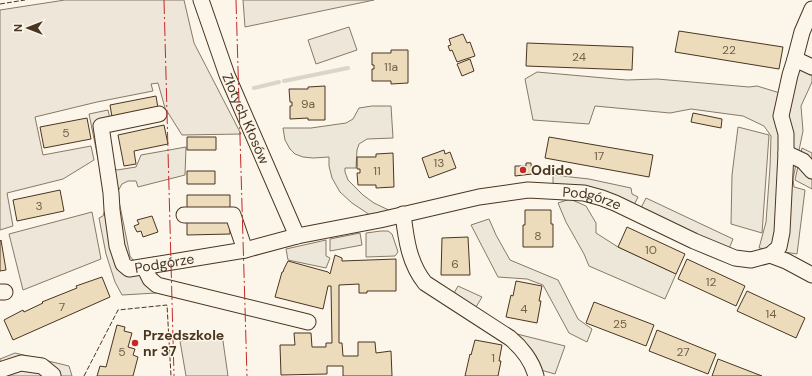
<svg xmlns="http://www.w3.org/2000/svg" width="812" height="376" viewBox="0 0 812 376" font-family="'DM Sans',sans-serif">
<style>
.green{fill:#ede6d9;stroke:#887966}
.parking{fill:#ede7d9;stroke:#887966}
.lines{fill:none;stroke-linecap:round;stroke-linejoin:round}
.stream{stroke:#dcd4c6;stroke-width:4}
.building{fill:#ecdcbc;stroke:#4a3520}
.minor-casing{stroke:#4a3520;stroke-width:17}
.minor{stroke:#fbf6e9;stroke-width:15}
.fence{stroke:#4a3520;stroke-width:1;stroke-dasharray:5 2;stroke-linecap:butt}
.power{stroke:#c62828;stroke-width:1;stroke-dasharray:14 3 2 3;stroke-linecap:butt}
.poi-dot{fill:#c62828;stroke:#fbf6e9;stroke-width:1.5}
.labels{text-anchor:middle;stroke-width:3;stroke-linejoin:round;paint-order:stroke}
.number-label{font-size:12px;fill:#725f47}
.street-label{font-size:14px;fill:#4a3520;stroke:#fbf6e9}
.poi-label{font-size:14px;font-weight:bold;fill:#4a3520;stroke:#fbf6e9;text-anchor:start}
</style>
<rect width="100%" height="100%" fill="#fbf6e9"/>
<path class="green" d="M65,0h119l10,43 47,91 -59,1 -17,-27 -7,-25 -7,1 2,7 -56,11 -62,15 8,38 48,-9 3,14 -31,19 -56,14 6,33 -13,4v-220z
M243,0h131l-129,27z
M349,27l8,23 -41,14 -8,-24z
M92,212l9,47 -78,31 -14,-56z
M222,334l6,42h-42l-6,-35z"/>
<path class="parking" d="M792,52l20,7v23l-11,24 2,25 -10,48 1,8 11,3 -8,64 -38,-6 7,-26 4,-55 1,-31 -7,-10 -21,-10 -52,-7 -21,4 -75,-7 -6,18 -56,-4 -8,-41 12,-7 90,8 30,-1 92,8 8,-1 23,7z
M372,106h19l2,32 -26,1 -8,5 -2,6 -1,18h-11v4l3,8 15,15 11,8 25,12h-29l-18,-12 -12,-11 -8,-14 -3,-12v-9l-16,1 -10,-1 -8,-3 -5,-5 -5,-9 -2,-12h28l35,-5 7,-4 6,-11z
M108,110l4,18 -5,3 5,36 5,3 19,-3 5,-12 45,-8 -1,28 -47,12 -2,-6h-8l-6,3 -4,7 1,10 11,55 3,4 3,1 18,-4 3,17 -1,19 -34,2 -7,-13 -9,-28 -7,-36 4,-2 4,-13 -18,-89z
M738,127l31,8 -7,98 -31,-9 1,-49z
M802,148l10,5v36l-17,-9z
M553,175l36,4 42,9 1,6 6,3 -4,8 -81,-21z
M646,198l87,41 -5,12 -88,-41z
M570,199l16,7 10,17v10l22,14 58,27 -11,25 -76,-33 -5,-12 -18,-32 -8,-19z
M489,219l7,16 14,25 48,20 20,39 14,10 -5,13 -18,-9 -26,-48 -16,-6 -29,-2 -27,-52z
M381,231h7l4,3 6,18 -3,4 -29,1v-24z
M360,233l2,12 -32,6v-12z
M326,240v16l4,2 -4,10 -38,-8 -2,-11z
M458,286l24,11 -6,10 -23,-12z
M513,333l52,13 -10,28 -18,-5z
M15,353l54,13 3,10h-72v-17z"/>
<g class="lines">
<path class="stream" d="M284,81l64,-13
M254,88l25,-6"/>
</g>
<path class="building" d="M679,31l104,16 -4,22 -104,-17z
M463,34l4,9 3,-1 5,14 -18,6 -5,-12 -2,1 -2,-5 3,-1 -2,-6z
M527,43l106,4 -1,23 -106,-4z
M391,50h17v33l-17,1v-3h-19v-12h2v-4h-2v-12h19z
M470,59l4,12 -12,5 -5,-12z
M325,86v34h-17v-2l-18,1v-13h2v-4h-2l-1,-13h19v-2z
M156,96l2,12 -46,9 -2,-12z
M693,113l29,6 -1,9 -30,-6z
M87,118l4,21 -47,9 -4,-21z
M164,125l4,19 -34,7 2,13 -12,2 -6,-31z
M187,137h29v13h-29z
M549,137l104,18 -4,22 -104,-19z
M444,150l1,4 5,-2 6,16 -27,10 -7,-20z
M393,153l1,34 -18,1v-3h-18l-1,-12h3v-4h-3v-12h19v-3z
M526,163h5l1,11 -17,2v-10h11z
M187,171h28v13h-28z
M60,190l4,21 -47,10 -4,-21z
M187,195h43v13h-43z
M525,210h26v14h2v23h-30v-22h2z
M152,216l6,16 -15,5 -2,-6 -4,1 -3,-6 5,-2 -2,-4z
M230,221v13l-43,1v-13z
M627,227l58,27 -9,20 -58,-27z
M468,237l2,38h-29l1,-37z
M1,240l5,30 -6,1v-30z
M335,255l7,3v3l54,-2v32h-29v2h-8v-9l-20,1v58h3l1,13h15v-14h17l1,11 15,-2 1,25h-49v-10h-16v8l-46,1 -1,-30h15l-1,-12h17l1,14h14v-4h6l-1,-57h-3l-5,23 -48,-12 7,-25h1l1,-3 4,-8 40,11 2,2z
M687,259l58,27 -9,20 -58,-27z
M102,277l8,20 -97,43 -9,-20 19,-10 1,2 19,-9 -1,-1 35,-14 -1,-2z
M516,281l26,5 -3,15h2l-4,22 -31,-6 5,-22 2,1z
M747,291l58,27 -9,20 -59,-27z
M594,302l60,23 -8,21 -60,-23z
M117,325l8,2 -1,4 8,2 -4,14 7,2 -2,6 5,2 -5,19h-36l3,-10 6,1z
M657,330l59,24 -8,20 -59,-23z
M475,340l27,5 -3,16h2l-3,15h-33l5,-22 1,1z
M718,359l44,17h-50z"/>
<g class="lines">
<g class="minor-casing">
<g id="minor">
<path id="s1" d="M201,0l26,75 70,161"/>
<path d="M795,59l17,8"/>
<path id="s2" d="M159,114l-58,12 10,67 1,17 5,36 6,18 6,5 116,-19 52,-14 83,-16 99,-23 49,-7 56,3 18,5 13,5 79,38 41,17 16,2 19,-5 9,-8 3,-15 4,-79v-19l-5,-18 9,-41 5,-16 7,-27 10,-23"/>
<path d="M786,153l17,8 9,10"/>
<path d="M403,214c3,25 6,49 22,69l85,55c11,9 22,23 26,38"/>
<path d="M184,215h49l12,35"/>
<path d="M770,255l16,6 26,14"/>
<path d="M144,267l6,12 7,6 151,37"/>
<path d="M0,292h5"/>
<path d="M0,370l21,-7 21,3 11,9"/>
</g>
</g>
<use href="#minor" class="minor"/>
<path class="fence" d="M0,4l25,-4
M84,376l34,-66 49,-5 4,71"/>
<path class="power" d="M164,0l10,376
M236,0l11,376"/>
</g>
<g class="poi-dot">
<circle cx="523" cy="170" r="4"/>
<circle cx="135" cy="343" r="4"/>
</g>
<g class="labels">
<g class="number-label">
<text x="729" y="54">22</text>
<text x="579" y="61">24</text>
<text x="391" y="71">11a</text>
<text x="308" y="108">9a</text>
<text x="66" y="137">5</text>
<text x="599" y="160">17</text>
<text x="439" y="167">13</text>
<text x="377" y="175">11</text>
<text x="39" y="210">3</text>
<text x="538" y="240">8</text>
<text x="651" y="254">10</text>
<text x="455" y="268">6</text>
<text x="711" y="286">12</text>
<text x="62" y="311">7</text>
<text x="524" y="313">4</text>
<text x="771" y="318">14</text>
<text x="620" y="328">25</text>
<text x="122" y="356">5</text>
<text x="683" y="356">27</text>
<text x="493" y="362">1</text>
</g>
<g class="street-label">
<text dy="5" stroke="none"><textPath href="#s1" startOffset="127">Złotych Kłosów</textPath></text>
<text dy="5" stroke="none"><textPath href="#s2" startOffset="679">Podgórze</textPath></text>
<text dy="5" stroke="none"><textPath href="#s2" startOffset="243">Podgórze</textPath></text>
</g>
<g class="poi-label">
<text x="531" y="175">Odido</text>
<text x="143" y="340">Przedszkole<tspan x="143" dy="16">nr 37</tspan></text>
</g>
</g>
<g transform="translate(28 28) rotate(270)" stroke="#fbf6e9" stroke-width="3" paint-order="stroke">
<path d="M0-3L7 15L0 10L-7 15Z" fill="#4a3520"/>
<text y="-6" font-size="11" font-weight="bold" text-anchor="middle" fill="#4a3520">N</text>
</g>
</svg>
